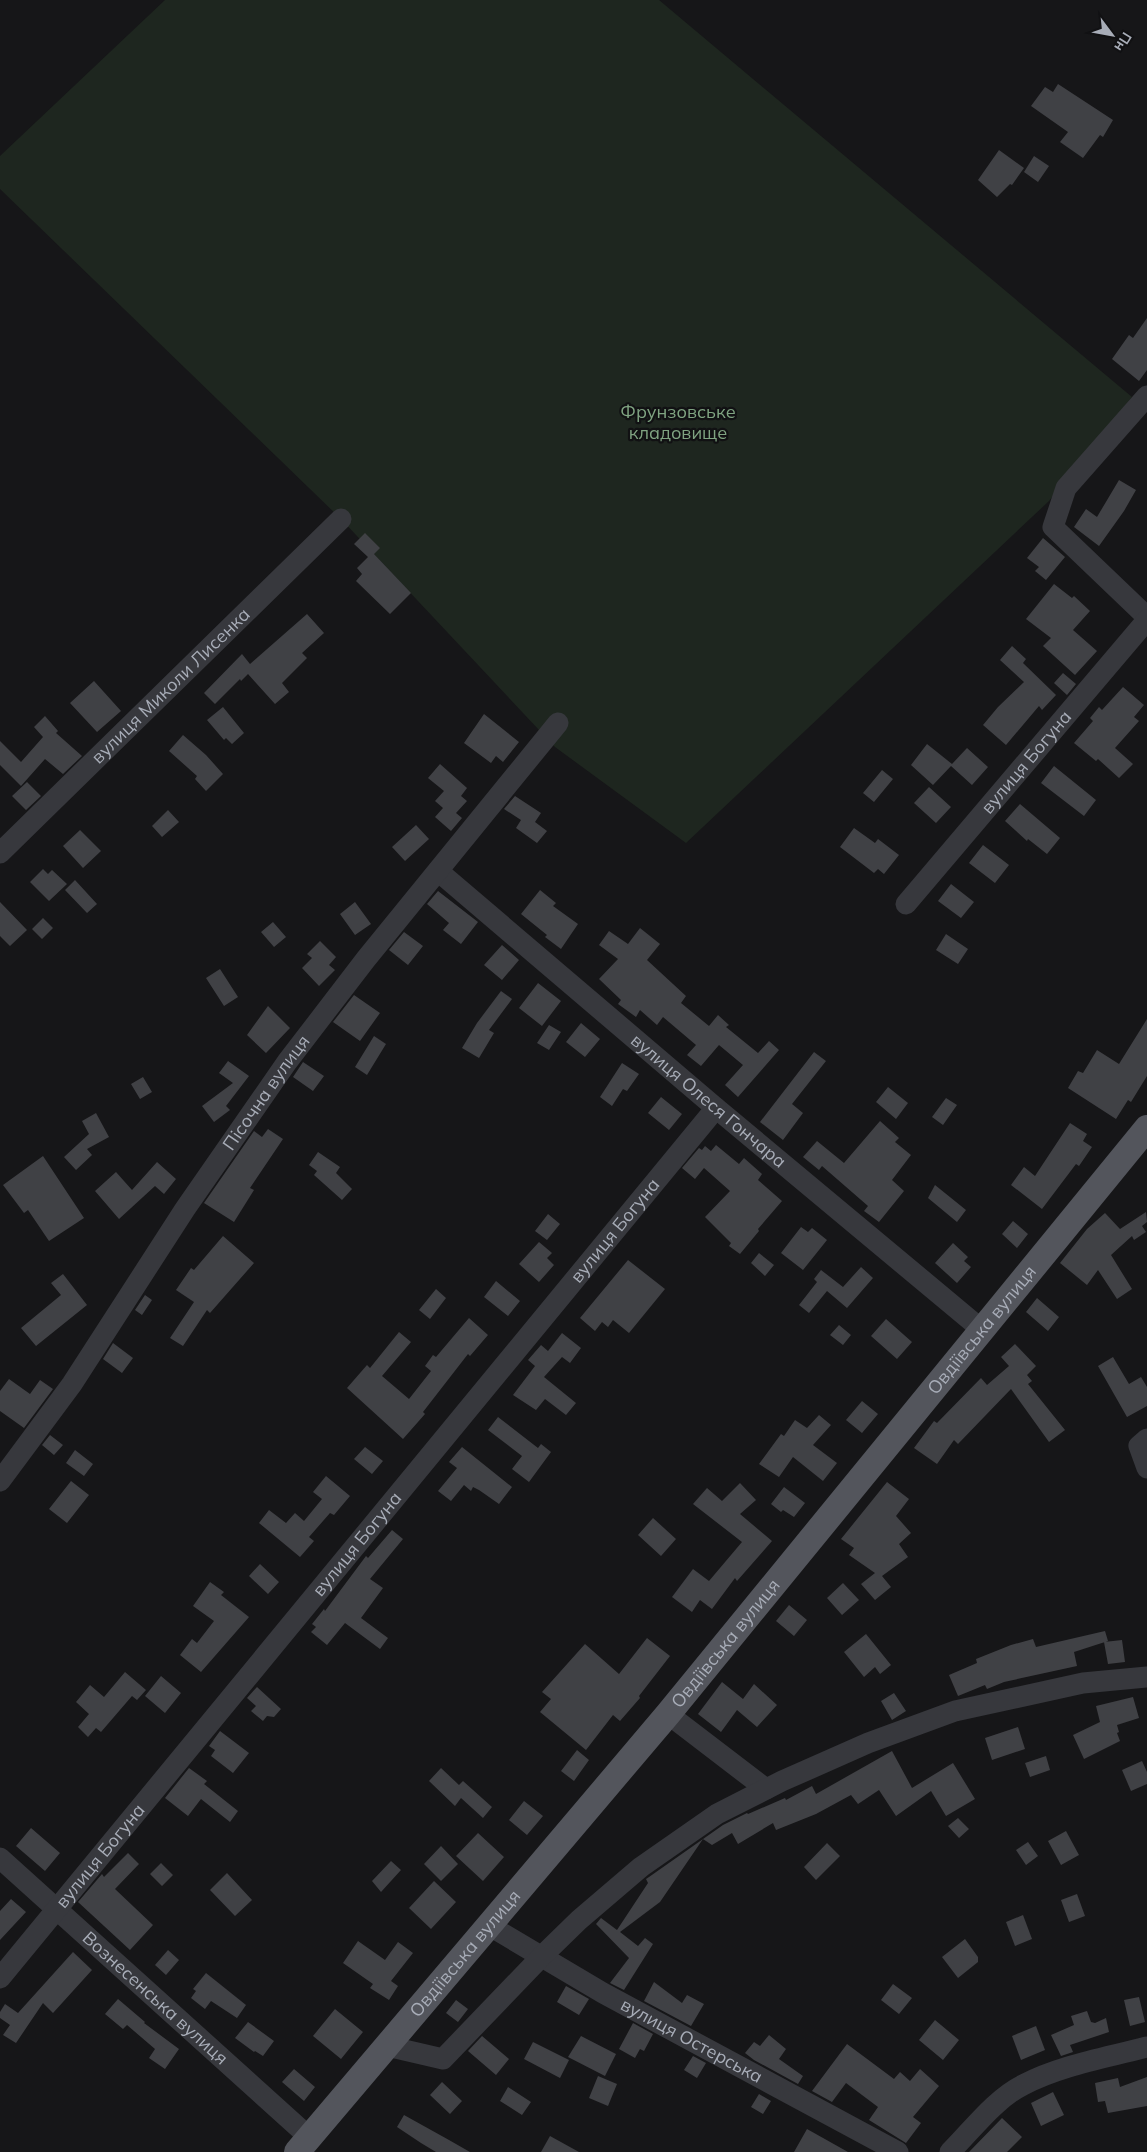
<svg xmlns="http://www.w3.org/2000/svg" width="1147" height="2152" viewBox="0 0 1147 2152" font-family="Mulish,sans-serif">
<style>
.green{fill:#1e261f}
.building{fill:#404145}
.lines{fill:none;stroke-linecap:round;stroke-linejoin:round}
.minor{stroke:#37383d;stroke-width:21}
.major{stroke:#53555c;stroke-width:26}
.labels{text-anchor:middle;stroke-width:4.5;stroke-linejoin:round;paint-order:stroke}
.park-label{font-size:18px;fill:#7fa381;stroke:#111113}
.street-label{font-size:18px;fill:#a8adb8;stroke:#111113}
</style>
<rect width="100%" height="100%" fill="#161618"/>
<path class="green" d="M165,0h494l473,397 -83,104 -363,342 -131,-96 -214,-228 -341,-330v-33z"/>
<path class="building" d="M1058,84l55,36 -10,17 -3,-2 -17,23 -23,-16 8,-10 -37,-26 14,-19 8,5z
M999,150l25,18 -12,17 -2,-1 -13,13 -19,-17z
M1034,156l15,10 -11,16 -14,-10z
M1147,318v52l-8,11 -27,-22 17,-24 4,3z
M1119,480l17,10 -12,21 -25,35 -25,-19 12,-18 11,8z
M365,533l15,15 -6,6 37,39 -21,21 -34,-33 6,-7 -5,-6 11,-11 -14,-13z
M1043,538l22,19 -19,23 -11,-9 4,-4 -12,-9z
M1054,584l18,14 2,-2 16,15 -17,19 24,21 -22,24 -32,-29 8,-8 -25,-19z
M307,614l17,19 -22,20 5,5 -25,25 7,9 -14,12 -27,-30 -7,7 -1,-2 -25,25 -11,-11 38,-39 8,10z
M1012,646l14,13 -3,4 33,32 -14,15 -3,-4 -33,39 -23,-20 15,-18 26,-25 -24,-22z
M1063,673l13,11 -9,11 -13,-12z
M94,681l27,30 -24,21 -27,-29z
M1123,687l21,18 -10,12 5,4 -24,27 18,16 -14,14 -21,-19 -2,2 -22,-18 19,-22 -3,-3 9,-11 3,3z
M223,707l21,26 -12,11 -6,-6 -2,2 -17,-20z
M484,714l35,28 -16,20 -7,-6 -5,7 -27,-20z
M45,716l13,15 -2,2 26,23 -19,18 -18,-15 -24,27 -21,-21v-24l21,21 22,-25 -9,-10z
M183,735l23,20 17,19 -17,17 -11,-12 2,-3 -28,-25z
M927,744l25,20 15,-16 21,19 -16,18 -21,-19 -18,19 -22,-20z
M440,764l27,24 -6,8 6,5 -11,12 6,5 -11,13 -16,-14 8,-9 -8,-7 9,-10 -16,-13z
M1054,766l42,34 -12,16 -43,-33z
M882,770l11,9 -19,23 -11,-9z
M27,782l14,14 -15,14 -14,-14z
M929,787l22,20 -15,16 -22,-20z
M515,796l26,17 -6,9 12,9 -10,12 -21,-15 5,-8 -17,-11z
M1020,804l40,34 -13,16 -19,-15 -1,2 -22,-20z
M168,810l11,12 -17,15 -10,-11z
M416,825l13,14 -24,22 -13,-14z
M854,828l21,15 3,-4 21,16 -15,19 -6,-5 -4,4 -34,-26z
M80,830l21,21 -18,17 -20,-22z
M983,845l26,20 -14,18 -26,-20z
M43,869l5,5 4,-4 15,14 -18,17 -19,-19z
M75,880l22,24 -10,9 -22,-23z
M951,884l23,18 -13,16 -23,-17z
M540,890l16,13 -3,3 25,18 -17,25 -16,-12 2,-2 -26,-21z
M438,891l40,31 -17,22 -18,-14 6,-7 -22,-19z
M0,902l27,28 -17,16 -10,-10z
M355,902l16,22 -16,11 -15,-21z
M43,918l10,10 -11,11 -10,-10z
M273,922l13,15 -12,10 -13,-15z
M640,928l20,16 -13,16 39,36 -5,7 28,23 9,-11 11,10 -3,2 32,26 11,-12 10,9 -41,47 -13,-12 18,-20 -24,-20 -18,21 -14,-11 9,-10 -33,-28 -6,8 -17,-15 -4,7 -18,-13 3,-4 -22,-21 19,-20 -19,-14 10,-14 19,13z
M404,932l19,14 -15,19 -19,-15z
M946,934l22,15 -10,15 -22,-14z
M320,941l16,16 -7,8 6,5 -16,16 -17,-18 10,-10 -5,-4z
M502,945l17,15 -17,20 -18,-15z
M220,969l18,28 -14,9 -18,-28z
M538,983l23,18 -19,25 -23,-18z
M501,991l11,8 -23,31 5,3 -15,25 -17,-10 15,-25z
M354,995l26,18 -20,28 -27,-19z
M268,1006l22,22 -24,25 -19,-18z
M1147,1019v57l-16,26 -3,-2 -12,19 -48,-31 10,-17 5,2 14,-23 22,14z
M581,1023l19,16 -15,18 -19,-15z
M549,1025l12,7 -12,18 -12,-7z
M374,1036l12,8 -19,31 -12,-8z
M814,1052l12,9 -34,43 11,9 -20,27 -23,-18z
M228,1061l21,15 -23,30 4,4 -16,12 -12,-16 31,-23 -14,-10z
M303,1062l21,14 -11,15 -20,-14z
M622,1063l17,11 -12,17 -4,-2 -11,17 -12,-9z
M143,1077l9,15 -12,7 -9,-15z
M888,1087l20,16 -12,16 -20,-17z
M661,1097l21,17 -13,16 -21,-17z
M946,1098l11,7 -14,20 -11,-8z
M96,1113l13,24 -22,12 5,6 -16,15 -12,-13 25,-23 -7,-13z
M880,1121l19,17 -4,4 16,13 -19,25 12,11 -25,31 -15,-11 4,-5 -46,-40 -3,4 -16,-13 14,-16 27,22z
M1070,1123l17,11 -4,7 9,6 -13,19 -3,-2 -34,45 -31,-24 13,-18 11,9z
M268,1129l15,10 -33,49 4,2 -20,32 -30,-19 50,-72 8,6z
M716,1145l23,19 5,-6 18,16 -4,6 24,21 -24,28 1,2 -19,23 -11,-8 2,-3 -26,-26 25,-26 -26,-23 -9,11 -13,-11 17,-20 3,2 3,-4 6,5z
M318,1152l22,15 -4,6 16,16 -10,11 -28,-25 3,-4 -8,-6z
M43,1156l41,62 -35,23 -21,-31 -4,3 -21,-28z
M157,1162l19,17 -12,15 -9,-8 -36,33 -24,-28 21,-19 16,18z
M935,1185l31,25 -9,12 -29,-24z
M1146,1212l1,10 -5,4 4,6 -12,8 -2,-4 -21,19 21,34 -15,10 -19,-29 -11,15 -27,-22 27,-34 18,-16 15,16z
M548,1214l12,10 -13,16 -12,-9z
M1013,1221l15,13 -11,14 -15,-14z
M801,1227l7,5 4,-4 15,12 -24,30 -22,-17z
M223,1236l31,27 -44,50 -3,-3 -24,36 -13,-8 24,-36 -18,-12 15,-22 3,2z
M539,1242l13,11 -5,5 7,7 -15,17 -20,-18z
M953,1243l15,14 -4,4 7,6 -14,16 -22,-20z
M759,1253l15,12 -9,11 -14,-13z
M628,1260l37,29 -36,44 -16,-13 -5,7 -6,-5 -7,9 -15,-13z
M861,1267l12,11 -26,30 -20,-17 -18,22 -10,-8 18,-23 -3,-3 7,-9 22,17z
M63,1274l24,31 -51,41 -15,-18 40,-33 -10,-12z
M496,1281l24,20 -12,15 -24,-19z
M436,1289l10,9 -16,21 -11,-9z
M145,1295l7,5 -10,15 -7,-5z
M1037,1298l22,19 -11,14 -22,-19z
M469,1318l19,17 -18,21 -2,-2 -45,58 2,2 -22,25 -56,-51 20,-23 3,3 29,-36 12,10 -29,34 27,23 22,-28 -6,-5 8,-11 3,2z
M886,1319l26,23 -15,17 -26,-23z
M839,1325l12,10 -8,10 -13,-10z
M562,1333l19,15 -11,15 -8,-6 -18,20 32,26 -10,12 -21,-16 -9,11 -23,-15 22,-29 -7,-6 13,-15 7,6z
M113,1343l20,15 -11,15 -19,-14z
M1015,1344l21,22 -9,9 5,6 -4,3 37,46 -16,12 -38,-53 -53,55 -4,-4 -17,24 -23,-16 20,-27 3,2 44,-45 6,7 22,-19 -8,-9z
M1113,1357l16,27 12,-7 6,10v19l-20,11 -29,-51z
M9,1379l21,15 10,-14 13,9 -29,39 -24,-17v-20z
M862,1401l16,13 -16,19 -16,-13z
M819,1415l12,10 -18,20 24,18 -14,18 -30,-24 -14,20 -20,-13 22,-30 3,2 11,-16 12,8z
M498,1417l40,31 3,-4 10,8 -22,30 -17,-13 10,-13 -34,-26z
M50,1435l13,10 -9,10 -12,-10z
M365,1447l18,14 -11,13 -18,-15z
M462,1447l50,40 -13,17 -20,-14 -6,-3 -2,4 -7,-6 -13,16 -13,-10 19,-23 -8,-6z
M75,1450l18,14 -9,12 -18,-13z
M326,1476l24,20 -16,19 -4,-2 -21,24 5,4 -14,16 -41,-34 10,-13 17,13 9,-10 9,8 18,-22 -9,-7z
M71,1481l18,14 -22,28 -18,-14z
M887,1482l22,17 -13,17 15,17 -12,11 9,13 -26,19 9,11 -16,13 -14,-16 14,-11 -26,-18 5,-7 -13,-9z
M740,1483l16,17 -16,14 32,27 -35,40 -2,-3 -23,31 -12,-9 -8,12 -20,-15 21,-28 16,12 33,-39 -49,-38 14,-16 15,13z
M784,1487l21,16 -11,14 -11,-7 -2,2 -10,-8z
M653,1518l23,21 -15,17 -23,-21z
M392,1530l11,9 -33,40 13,9 -22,30 27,20 -8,11 -35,-26 -18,22 -16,-13 5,-5 -4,-3 12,-15 1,2 41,-55 2,2z
M260,1564l19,18 -11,12 -19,-18z
M210,1582l14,10 -3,3 28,22 -48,55 -21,-17 12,-16 5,4 17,-22 -21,-15z
M843,1583l16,17 -17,15 -15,-17z
M789,1605l18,15 -13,16 -18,-15z
M1105,1631l3,10 -34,11 3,14 -73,16 -17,7 -2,-4 -27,11 -9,-21 28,-12 -1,-4 35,-14 22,-6 3,8z
M866,1634l25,31 -11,9 -5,-7 -11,10 -20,-25z
M647,1638l23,18 -31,40 1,2 -20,23 -7,-6 -27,35 -46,-38 11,-13 -9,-7 43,-48 34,30z
M1122,1640l3,22 -17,2 -4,-22z
M125,1672l21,18 -9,10 -5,-4 -31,36 -5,-4 -8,9 -10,-10 11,-13 -13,-12 14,-17 14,12z
M161,1676l20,17 -16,20 -20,-17z
M722,1682l21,17 11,-15 23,21 -20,22 -20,-17 -16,22 -23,-18z
M257,1687l24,22 -7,8 -7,-1 -4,5 -12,-10 5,-5 -9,-8z
M894,1693l12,18 -14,9 -11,-19z
M1133,1697l6,21 -22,7 2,7 -2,1 3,8 -36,18 -11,-24 27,-13 -4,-16z
M1018,1727l7,22 -33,11 -7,-22z
M220,1731l29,22 -16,20 -22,-17 4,-6 -6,-4z
M577,1750l12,10 -15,21 -13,-10z
M892,1751l20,37 41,-25 22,36 -29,17 -15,-25 -35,25 -17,-26 -21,14 -7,-9 -35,19 -40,16 -3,-7 -35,21 -6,-11 -20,12 -9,-6 -43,63 -40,30 18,14 7,-8 8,6 -29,46 -14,-7 19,-25 -33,-34 5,-6 16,12 31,-47 -2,-4 3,-2 74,-52 24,-12 1,1 37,-16 1,2 26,-14 4,8z
M1046,1756l4,14 -20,7 -5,-14z
M1142,1761l5,11v12l-16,7 -9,-21z
M189,1768l18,13 -3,3 34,27 -8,11 -29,-23 -13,17 -23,-18z
M441,1768l18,17 4,-4 29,26 -9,11 -22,-20 -6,8 -26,-25z
M524,1801l19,15 -16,19 -18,-15z
M958,1818l11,11 -10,9 -11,-12z
M31,1828l29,25 -15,18 -29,-25z
M1066,1831l13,24 -18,10 -13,-24z
M478,1833l26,24 -21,24 -27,-25z
M1028,1842l10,14 -12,9 -10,-15z
M827,1843l13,13 -24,24 -12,-13z
M441,1846l17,18 -17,17 -17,-17z
M128,1853l11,11 -24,25 38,36 -23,25 -52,-48 24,-28 2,3z
M391,1861l10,9 -20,22 -9,-11z
M161,1863l12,12 -11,11 -12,-12z
M227,1873l25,27 -17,16 -25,-26z
M434,1881l22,21 -25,27 -22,-21z
M1077,1894l8,22 -16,6 -8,-22z
M11,1899l15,13 -26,28v-29z
M1023,1915l9,24 -17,7 -9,-24z
M965,1939l13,18v5l-20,16 -16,-21z
M358,1941l27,19 13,-18 15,11 -22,28 7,5 -9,14 -19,-12 3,-4 -30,-21z
M168,1950l11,10 -13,15 -11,-10z
M73,1952l19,18 -39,43 -10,-10 -27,40 -13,-8 7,-10 -10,-7v-6l5,-8 13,9z
M206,1973l40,32 -9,13 -26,-17 -6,8 -14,-11 5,-7 -3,-2z
M654,1982l28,21 5,-8 17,9 -13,22 -47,-25z
M893,1984l19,14 -13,16 -18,-14z
M566,1986l23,13 -10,16 -22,-13z
M1139,1997l6,25 -15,4 -6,-26z
M118,1999l27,23 -1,1 35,26 -14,20 -16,-11 6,-9 -28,-24 -4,4 -18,-15z
M456,2000l12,9 -10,13 -12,-9z
M335,2009l28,23 -22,27 -28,-23z
M1087,2011l4,11 4,1 11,-5 3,14 -39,13 3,7 -12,4 -10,-21 23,-10 -3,-9z
M935,2020l24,20 -16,20 -24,-20z
M248,2022l26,19 -11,15 -8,-5 -1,1 -19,-14z
M633,2023l20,11 -9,17 -4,-2 -5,9 -16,-9z
M1036,2026l9,24 -24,10 -9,-24z
M769,2035l17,14 -7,10 24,17 -5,8 -44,-24 -9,-7 9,-11 6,4z
M482,2036l27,23 -13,16 -28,-24z
M581,2036l35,18 -11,22 -37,-19z
M533,2042l36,18 -9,18 -36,-19z
M847,2044l47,35 6,-7 10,9 10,-12 19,17 -26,31 8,6 -15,20 -37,-23 9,-13 -32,-24 -14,19 -20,-11z
M693,2056l13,7 -9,15 -13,-8z
M294,2069l21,18 -11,14 -22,-19z
M598,2076l19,8 -9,22 -19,-8z
M1147,2077v29l-39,7 -3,-12 -7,1 -3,-19 23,-5 2,9z
M442,2082l20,19 -12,13 -20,-19z
M508,2087l23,15 -9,13 -22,-14z
M1053,2092l11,23 -23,11 -10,-23z
M759,2094l12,7 -8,13 -12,-7z
M404,2115l45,25 21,12h-34l-15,-9 -24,-16z
M1002,2118l20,19 -15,15h-38z
M807,2129l41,23h-54z
M550,2136l29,16h-38z"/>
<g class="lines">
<g class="minor">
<path d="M1147,396l-81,92 -13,39 94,90"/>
<path id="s1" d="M0,853l341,-334"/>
<path id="s2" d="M438,871l278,237 265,221"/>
<path id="s3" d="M906,904l241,-284"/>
<path d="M1147,1439l-8,7 8,22"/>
<path id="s4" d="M0,1481l72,-97 113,-175 102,-147 79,-103 192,-236"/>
<path d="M668,1714l98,75"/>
<path id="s5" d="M0,1858l309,279"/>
<path id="s6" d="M490,1926l113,67 295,159"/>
<path id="s7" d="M0,1978l716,-870"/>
<path d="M387,2046l56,13 98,-102 38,-37 62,-53 76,-53 65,-33 86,-38 87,-32 128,-28 64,-6"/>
<path d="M950,2152c22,-22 45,-53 73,-67 38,-20 83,-27 124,-38"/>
</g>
<path class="major" id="s8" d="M297,2152l371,-438 479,-586"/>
</g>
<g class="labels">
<g class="park-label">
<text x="678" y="418">Фрунзовське<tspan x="678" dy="21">кладовище</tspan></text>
</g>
<g class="street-label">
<text dy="6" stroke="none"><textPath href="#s1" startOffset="239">вулиця Миколи Лисенка</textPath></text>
<text dy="6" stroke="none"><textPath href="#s3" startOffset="186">вулиця Богуна</textPath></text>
<text dy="6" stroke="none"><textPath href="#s4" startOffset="471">Пісочна вулиця</textPath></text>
<text dy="6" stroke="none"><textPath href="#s2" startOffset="355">вулиця Олеся Гончара</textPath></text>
<text dy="6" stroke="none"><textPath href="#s7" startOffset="968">вулиця Богуна</textPath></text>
<text dy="6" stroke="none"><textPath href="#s8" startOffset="1070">Овдіївська вулиця</textPath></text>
<text dy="6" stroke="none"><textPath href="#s7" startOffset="562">вулиця Богуна</textPath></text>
<text dy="6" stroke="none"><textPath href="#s8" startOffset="665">Овдіївська вулиця</textPath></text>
<text dy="6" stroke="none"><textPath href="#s7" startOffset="158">вулиця Богуна</textPath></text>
<text dy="6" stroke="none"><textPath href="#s8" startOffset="260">Овдіївська вулиця</textPath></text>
<text dy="6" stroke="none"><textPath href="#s5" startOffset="209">Вознесенська вулиця</textPath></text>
<text dy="6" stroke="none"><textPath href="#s6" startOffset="232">вулиця Остерська</textPath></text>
</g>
</g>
<g transform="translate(1112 35) rotate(122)" stroke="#111113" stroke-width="4" paint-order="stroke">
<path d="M0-4L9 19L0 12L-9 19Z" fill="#a8adb8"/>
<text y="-8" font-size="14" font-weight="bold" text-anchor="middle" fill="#a8adb8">Пн</text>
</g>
</svg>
